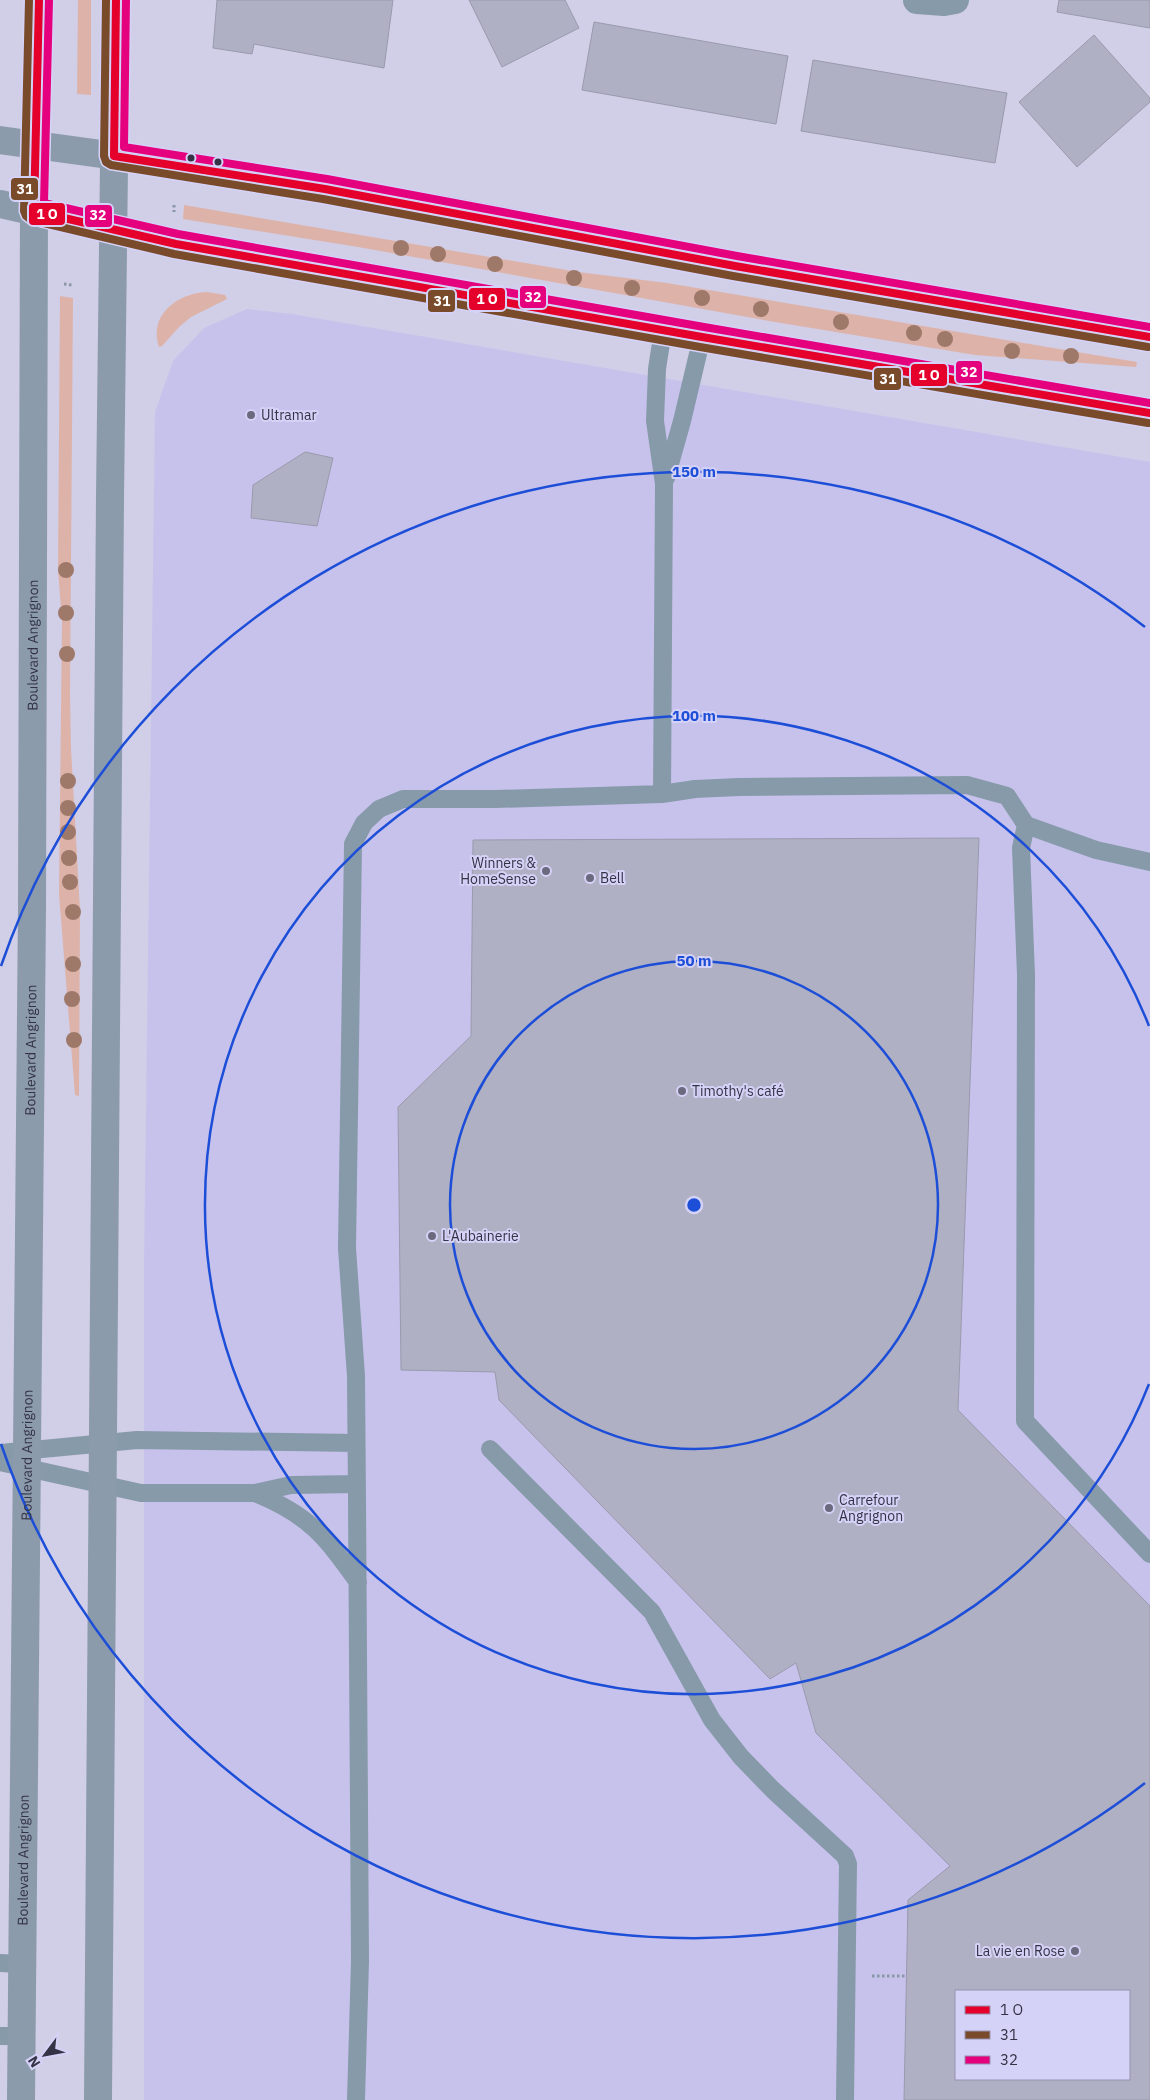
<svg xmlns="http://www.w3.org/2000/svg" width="1150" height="2100" viewBox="0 0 1150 2100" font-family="'IBM Plex Sans',sans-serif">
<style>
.built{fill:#c7c2eb;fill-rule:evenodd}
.green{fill:#ddb3a9}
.building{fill:#afb0c4;stroke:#999aae;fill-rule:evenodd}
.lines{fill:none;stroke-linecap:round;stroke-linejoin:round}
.path{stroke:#8997a5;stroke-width:3;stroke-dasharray:2.5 2.5;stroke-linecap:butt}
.lane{stroke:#879aaa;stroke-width:18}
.street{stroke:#879aaa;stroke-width:28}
.secondary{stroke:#8b9bac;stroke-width:28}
.bus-1-casing{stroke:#d5d2f8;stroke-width:11}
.bus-2-casing{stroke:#d5d2f8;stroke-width:11}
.bus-3-casing{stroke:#d5d2f8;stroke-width:11}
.bus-1{stroke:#e4002b;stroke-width:8}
.bus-2{stroke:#7a4b2a;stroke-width:8}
.bus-3{stroke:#e5007d;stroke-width:8}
.tree{fill:#9e796a}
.ring{fill:none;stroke:#1d4ed8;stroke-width:2.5}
.bus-dot{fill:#343345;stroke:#d5d2f8;stroke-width:2}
.poi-dot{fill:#6b697e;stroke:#d5d2f8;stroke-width:2}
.labels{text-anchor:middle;stroke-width:4;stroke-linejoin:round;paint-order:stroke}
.poi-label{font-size:14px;fill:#343345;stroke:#d5d2f8;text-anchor:start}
.street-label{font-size:14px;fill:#343345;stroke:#d5d2f8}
.centre{fill:#1d4ed8;stroke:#d5d2f8;stroke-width:2.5}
.ring-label{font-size:15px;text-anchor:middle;font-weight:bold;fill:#1d4ed8;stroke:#d5d2f8;stroke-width:4;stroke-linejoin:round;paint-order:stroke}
.line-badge{stroke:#d5d2f8;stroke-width:2}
.badge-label{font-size:14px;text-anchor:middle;font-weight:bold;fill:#fff}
</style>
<rect width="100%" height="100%" fill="#d1cee8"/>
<path class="built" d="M247,309l45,5 858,148v1638h-1006v-832l11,-856 18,-51 31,-33zM956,1991h173v88h-173z"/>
<path class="green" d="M78,0h13v95l-14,-1z
M184,205l394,67 89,11 470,79 -1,5 -161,-12 -200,-33 -417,-75 -175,-28z
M207,292l18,3 2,4 -36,18 -12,10 -17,19 -3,1c-11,-32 19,-54 48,-55z
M60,296l13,2 -3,396 1,54 9,162 -1,186 -4,-1 -16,-201 3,-273 -4,-51z"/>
<path class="building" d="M217,0h176l-9,68 -130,-24 -2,10 -39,-6z
M469,0h96l14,28 -77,39z
M1059,0h91v28l-93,-16z
M594,22l194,34 -12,68 -194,-34z
M1094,35l56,63v4l-73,65 -58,-65z
M813,60l194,33 -12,70 -194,-32z
M305,452l28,6 -16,68 -66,-8 2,-33z
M979,838l-21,572 192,196v494h-246l4,-200 42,-34 -134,-133 -20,-70 -26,16 -271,-279 -4,-28 -94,-2 -3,-263 73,-71 2,-196zM956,1991h173v88h-173z"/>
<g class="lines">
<path class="path" d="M174,205v7
M64,284l8,1
M872,1976h34"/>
<path class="lane" d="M666,478l16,-57 20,-84
M662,794l2,-310 -9,-63 2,-52 6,-39
M1026,825l-5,23 5,127 -1,446 125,133
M490,1449l162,163 60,108 29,37 32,33 72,66 3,8 -3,236
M0,1453l137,-13 219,3
M0,1462l141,31h114l36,-8 66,-1
M255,1493c54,22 70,43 103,89
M0,1963l22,1
M0,2036h22
M356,2100l4,-139 -3,-461 -1,-124 -9,-128 6,-404 11,-21 15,-14 24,-10h93l166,-5 33,-5 44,-2 228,-2 40,11 19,29 70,25 54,12"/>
<path class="street" d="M917,0l27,2 11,-2"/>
<g class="secondary">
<path d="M0,140l189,26 267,46 299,57 395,68"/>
<path d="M0,204l176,40 212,36 314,57 448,76"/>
<path id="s1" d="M21,2100l11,-1193 2,-696 5,-211"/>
<path d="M98,2100l12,-1603 6,-497"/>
</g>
<g class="bus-1-casing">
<path id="bus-1" d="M39,0l-5,211 142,33 526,93 448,76
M116,0l-2,156 211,33 410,77 415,71"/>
</g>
<g class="bus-2-casing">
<path id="bus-2" d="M29,0l-5,211 2,5 5,4 143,34 526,93 448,76
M106,0l-2,156 2,6 5,3 212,34 410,77 415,71"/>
</g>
<g class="bus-3-casing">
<path id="bus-3" d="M49,0l-5,203 134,31 526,93 446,76
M126,0l-2,147 203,32 410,77 413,71"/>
</g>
<use href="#bus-1" class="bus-1"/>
<use href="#bus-2" class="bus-2"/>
<use href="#bus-3" class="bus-3"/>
</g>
<g class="tree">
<circle cx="401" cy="248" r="8"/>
<circle cx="438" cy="254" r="8"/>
<circle cx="495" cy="264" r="8"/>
<circle cx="574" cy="278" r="8"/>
<circle cx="632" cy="288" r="8"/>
<circle cx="702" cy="298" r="8"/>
<circle cx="761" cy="309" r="8"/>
<circle cx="841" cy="322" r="8"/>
<circle cx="914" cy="333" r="8"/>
<circle cx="945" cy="339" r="8"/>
<circle cx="1012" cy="351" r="8"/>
<circle cx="1071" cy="356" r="8"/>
<circle cx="66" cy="570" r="8"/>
<circle cx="66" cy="613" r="8"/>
<circle cx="67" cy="654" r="8"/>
<circle cx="68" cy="781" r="8"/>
<circle cx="68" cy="808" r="8"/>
<circle cx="68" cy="832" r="8"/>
<circle cx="69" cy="858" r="8"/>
<circle cx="70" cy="882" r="8"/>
<circle cx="73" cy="912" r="8"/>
<circle cx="73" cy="964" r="8"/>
<circle cx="72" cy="999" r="8"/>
<circle cx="74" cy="1040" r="8"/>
</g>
<g class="ring">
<circle cx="694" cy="1205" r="244"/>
<path d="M1149 1384A489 489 0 1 1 1149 1026"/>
<path d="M1145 1783A733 733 0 0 1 1 1444M1 966A733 733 0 0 1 1145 627"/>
</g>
<g class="bus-dot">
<circle cx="191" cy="158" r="4.5"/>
<circle cx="218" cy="162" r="4.5"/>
</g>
<g class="poi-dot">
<circle cx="251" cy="415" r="5"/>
<circle cx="546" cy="871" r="5"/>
<circle cx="590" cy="878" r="5"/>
<circle cx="682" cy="1091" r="5"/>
<circle cx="432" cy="1236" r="5"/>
<circle cx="829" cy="1508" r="5"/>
<circle cx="1075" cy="1951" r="5"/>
</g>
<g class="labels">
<g class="poi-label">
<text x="261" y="420">Ultramar</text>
<text x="536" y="868" text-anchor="end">Winners &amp;<tspan x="536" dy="16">HomeSense</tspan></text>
<text x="600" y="883">Bell</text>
<text x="692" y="1096">Timothy's café</text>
<text x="442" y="1241">L'Aubainerie</text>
<text x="839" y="1505">Carrefour<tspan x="839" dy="16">Angrignon</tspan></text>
<text x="1065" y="1956" text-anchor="end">La vie en Rose</text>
</g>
<g class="street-label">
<text dy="5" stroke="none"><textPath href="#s1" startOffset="1455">Boulevard Angrignon</textPath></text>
<text dy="5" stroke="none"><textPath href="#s1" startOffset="1050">Boulevard Angrignon</textPath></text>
<text dy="5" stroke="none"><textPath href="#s1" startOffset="645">Boulevard Angrignon</textPath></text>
<text dy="5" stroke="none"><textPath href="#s1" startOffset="240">Boulevard Angrignon</textPath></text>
</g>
</g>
<circle cx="694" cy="1205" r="8" class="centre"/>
<g class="ring-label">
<text x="694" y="477">150 m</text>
<text x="694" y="721">100 m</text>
<text x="694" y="966">50 m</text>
</g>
<g class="line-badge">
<rect x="10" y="177" width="29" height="24" rx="5" fill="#7a4b2a"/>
<rect x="28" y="202" width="38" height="24" rx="5" fill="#e4002b"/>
<rect x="84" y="204" width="29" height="24" rx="5" fill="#e5007d"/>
<rect x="519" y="285" width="28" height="24" rx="5" fill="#e5007d"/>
<rect x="468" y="287" width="38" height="24" rx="5" fill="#e4002b"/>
<rect x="427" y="289" width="29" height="24" rx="5" fill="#7a4b2a"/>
<rect x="955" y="360" width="28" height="24" rx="5" fill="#e5007d"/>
<rect x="910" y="363" width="38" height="24" rx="5" fill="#e4002b"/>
<rect x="873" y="367" width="29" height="24" rx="5" fill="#7a4b2a"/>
</g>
<g class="badge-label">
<text x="25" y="194">31</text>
<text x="47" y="219">1 O</text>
<text x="98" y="220">32</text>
<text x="533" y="302">32</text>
<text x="487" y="304">1 O</text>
<text x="442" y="306">31</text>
<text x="969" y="377">32</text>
<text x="929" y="380">1 O</text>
<text x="888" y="384">31</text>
</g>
<rect x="955" y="1990" width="175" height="90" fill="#d5d2f8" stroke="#9592b0"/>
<rect x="965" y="2006" width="25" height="8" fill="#e4002b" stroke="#9592b0"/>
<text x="1000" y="2015" font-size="15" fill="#343345">1 O</text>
<rect x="965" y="2031" width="25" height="8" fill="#7a4b2a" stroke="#9592b0"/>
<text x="1000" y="2040" font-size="15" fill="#343345">31</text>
<rect x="965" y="2056" width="25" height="8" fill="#e5007d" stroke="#9592b0"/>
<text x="1000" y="2065" font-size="15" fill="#343345">32</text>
<g transform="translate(45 2055) rotate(238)" stroke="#d5d2f8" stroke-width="4" paint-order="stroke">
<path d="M0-4L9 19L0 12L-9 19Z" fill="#343345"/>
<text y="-8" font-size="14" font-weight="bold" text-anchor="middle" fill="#343345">N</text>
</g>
</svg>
